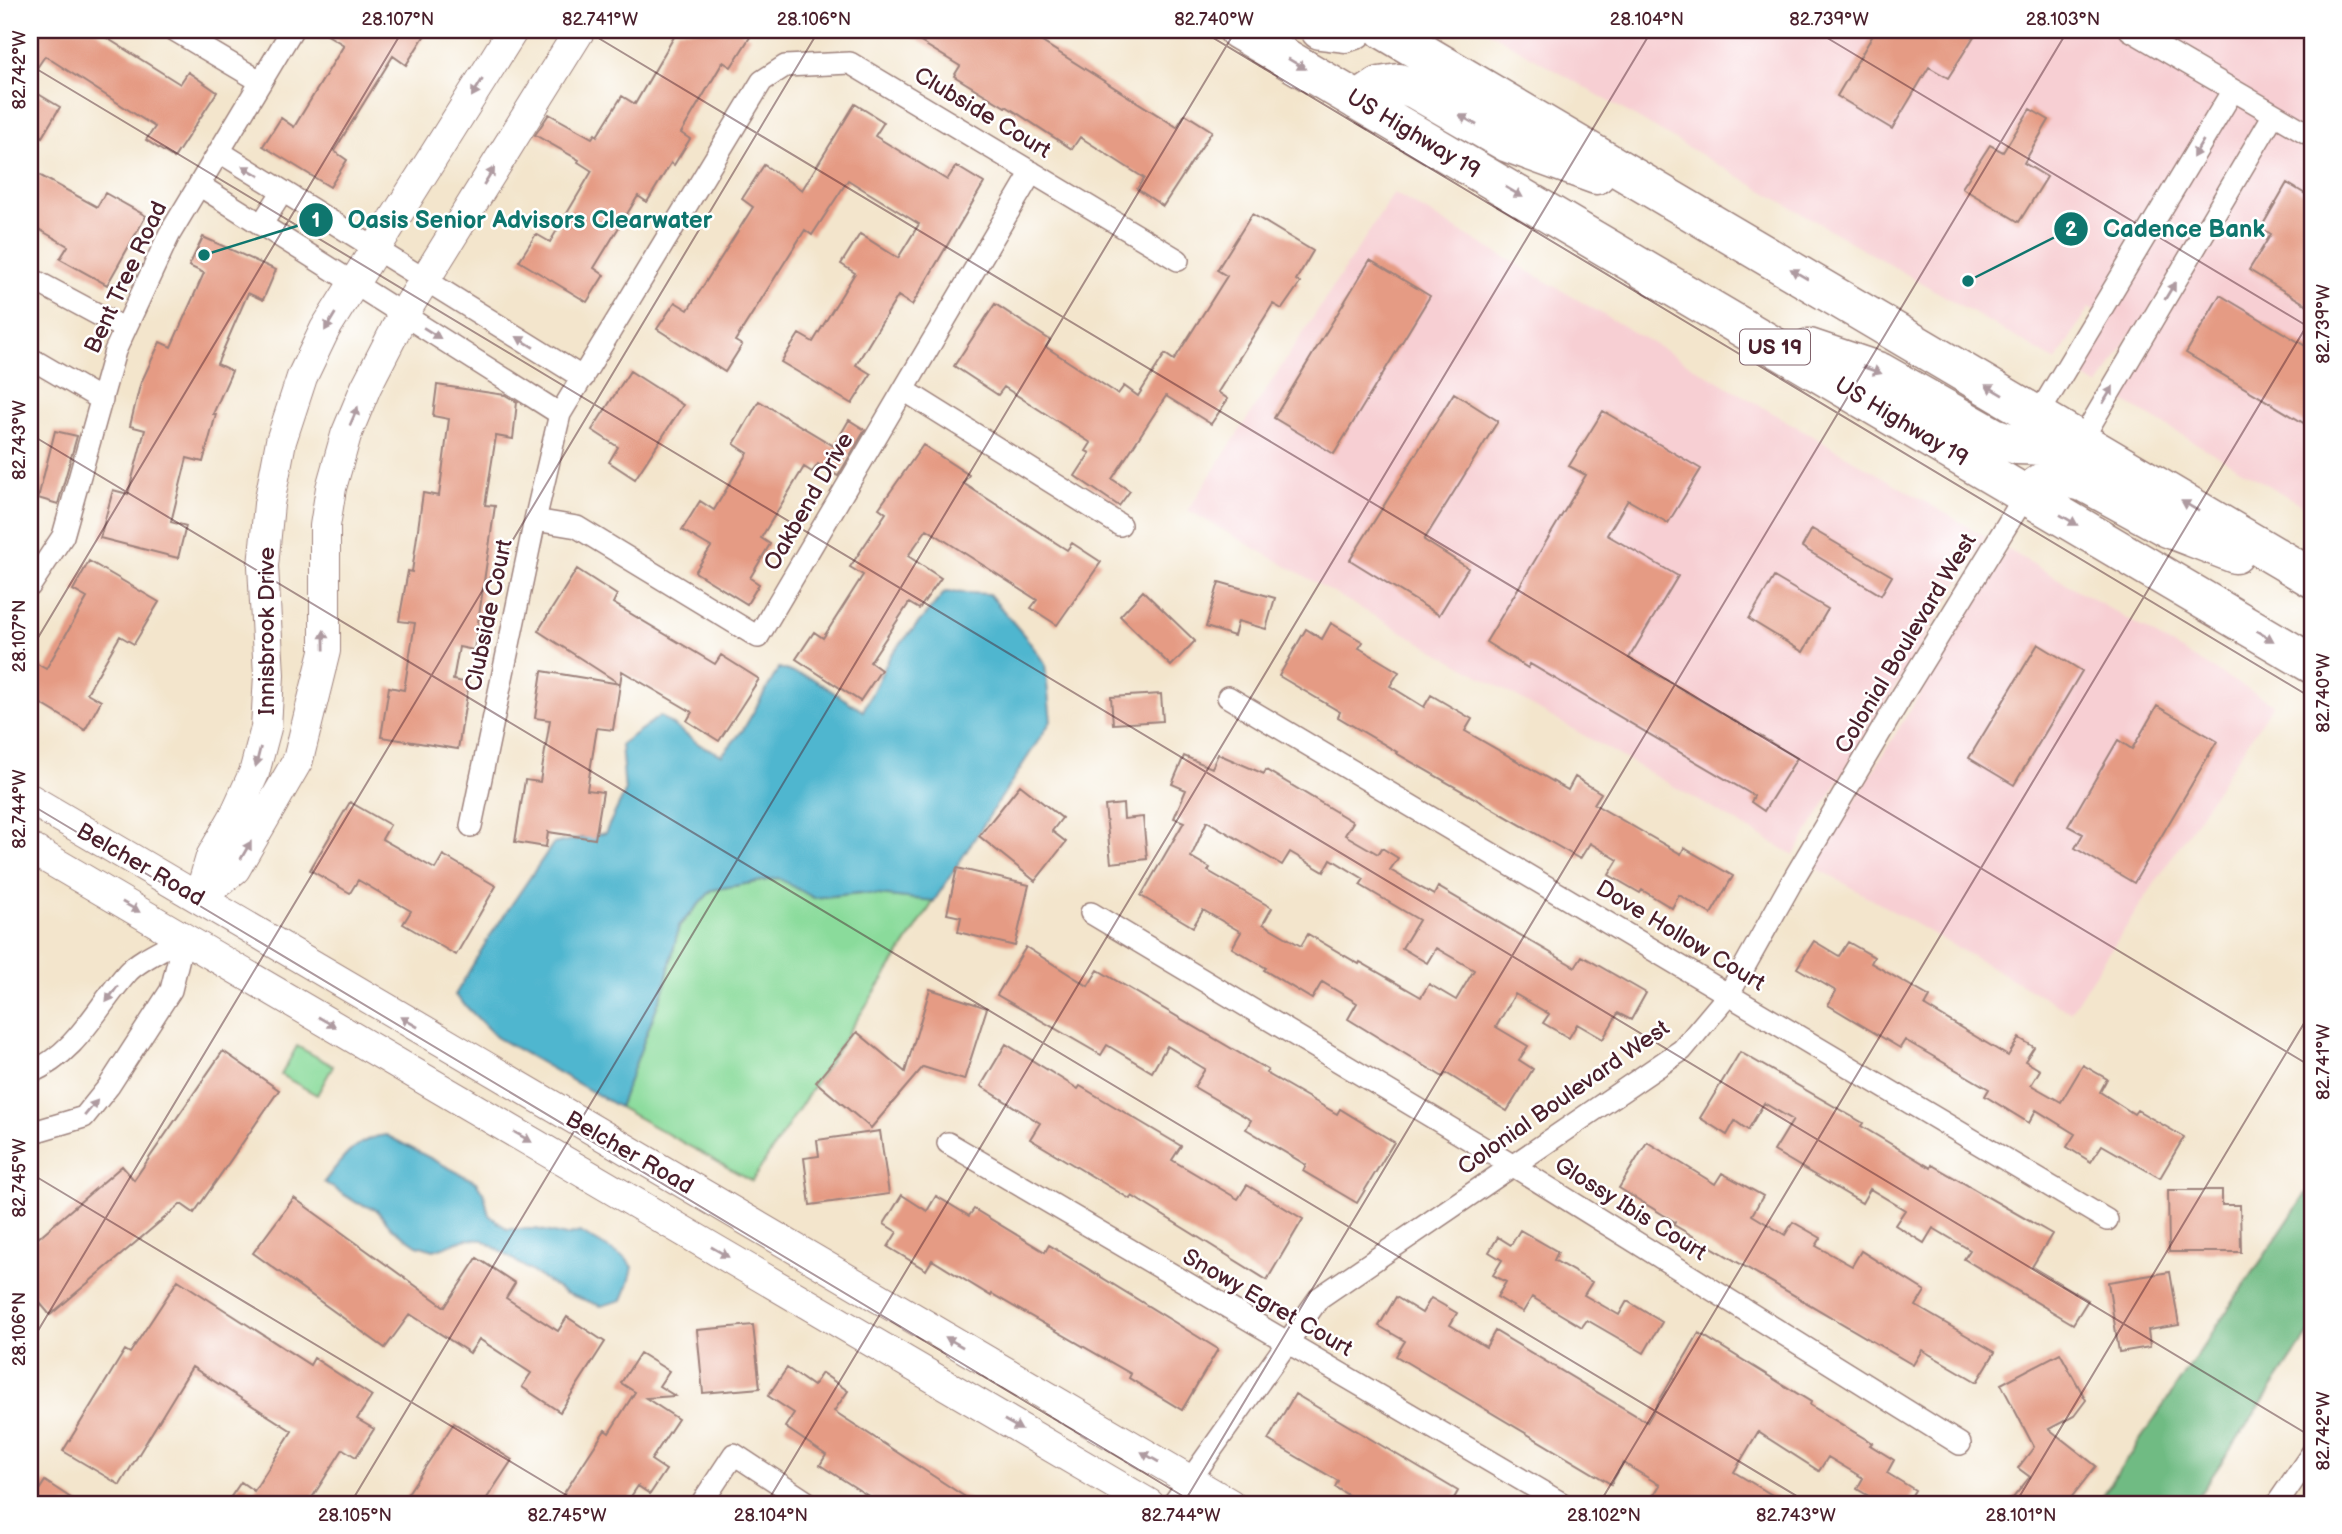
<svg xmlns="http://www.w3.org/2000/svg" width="2342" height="1534" viewBox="0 0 2342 1534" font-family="'Balsamiq Sans',sans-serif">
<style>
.built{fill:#f7cfd3}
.green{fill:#8adb9b;stroke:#6a7d63;stroke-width:2}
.forest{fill:#6fbb83;stroke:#5c6d57;stroke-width:2}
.water{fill:#50b6cf;stroke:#4d6a7d;stroke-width:2}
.building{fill:#e59b84;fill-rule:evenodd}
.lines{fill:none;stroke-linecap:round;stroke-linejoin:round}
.street-casing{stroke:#9e827c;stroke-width:24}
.secondary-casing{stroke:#9e827c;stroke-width:32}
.highway-casing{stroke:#9e827c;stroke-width:41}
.street{stroke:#fff;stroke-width:21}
.secondary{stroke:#fff;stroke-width:30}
.highway{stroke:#fff;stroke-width:38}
.oneway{fill:#ae9aa0}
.ticks{fill:none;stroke:#4a1f2b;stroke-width:2;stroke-opacity:0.45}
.labels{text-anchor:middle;stroke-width:5;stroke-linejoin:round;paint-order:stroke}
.shield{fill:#fff;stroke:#80626b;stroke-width:2}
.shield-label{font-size:21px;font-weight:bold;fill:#4a1f2b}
.street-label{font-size:23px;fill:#4a1f2b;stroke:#fff}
.leader{fill:none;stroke:#0f766e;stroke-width:2.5}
.callout-dot{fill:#0f766e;stroke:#fff;stroke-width:2.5}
.mark-label{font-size:21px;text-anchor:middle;font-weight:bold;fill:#fff}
.callout-label{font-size:24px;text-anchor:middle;font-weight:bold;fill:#0f766e;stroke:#fff;stroke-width:5;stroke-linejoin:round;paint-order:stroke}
.neatline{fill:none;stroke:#4a1f2b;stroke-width:2.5}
.ticks-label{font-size:18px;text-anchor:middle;fill:#4a1f2b}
</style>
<rect width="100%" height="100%" fill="#fff"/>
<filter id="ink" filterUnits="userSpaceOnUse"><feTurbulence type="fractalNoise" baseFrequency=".0143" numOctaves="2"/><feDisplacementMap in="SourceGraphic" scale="14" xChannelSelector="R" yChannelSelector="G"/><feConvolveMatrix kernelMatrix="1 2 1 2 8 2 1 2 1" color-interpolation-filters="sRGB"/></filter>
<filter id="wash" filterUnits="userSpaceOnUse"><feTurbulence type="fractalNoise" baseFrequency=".00686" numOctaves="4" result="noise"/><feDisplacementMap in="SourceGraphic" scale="28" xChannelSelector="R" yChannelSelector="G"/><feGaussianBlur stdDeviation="1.57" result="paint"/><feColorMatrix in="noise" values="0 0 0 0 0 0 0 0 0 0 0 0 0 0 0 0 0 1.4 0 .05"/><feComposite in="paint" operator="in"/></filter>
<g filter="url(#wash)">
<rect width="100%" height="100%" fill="#f3e5cc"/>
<path class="built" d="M1486,30h826v481l-192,-112 31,-53 -21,-12 -31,52 -22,-12 32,-54 -20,-12 -33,53z
M1394,193l592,344 -192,318 -606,-345z
M2007,549l266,155 -203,308 -255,-145z"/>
<path class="green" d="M778,878l36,20 46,-5 74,8 -182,280 -133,-74 46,-122 14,-59 33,-36z
M297,1046l36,20 -16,29 -36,-20z"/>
<path class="forest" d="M2312,1185v144l-119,175h-96z"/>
<path class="water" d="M945,592l44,2 40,47 16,23 6,57 -117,180 -74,-8 -46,5 -36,-20 -66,12 -33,36 -14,59 -46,122 -123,-70 -41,-42 33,-56 65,-95 52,-11 20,-41 -4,-48 39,-28 40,29 22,10 21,-25 36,-62 34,11 50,32 27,-55z
M386,1135l90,47 8,12 5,21 18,14h29l30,7 14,-4 46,27 7,8 -4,16 -7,17 -21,6 -36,-13 -82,-53 -17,-1 -32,11 -17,-5 -25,-17 -16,-19 -19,-6 -33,-21c18,-23 32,-44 62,-47z"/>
<g id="blocks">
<path class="building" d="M30,30h64l86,54 8,-12 29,20 -43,66 -28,-18 9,-13 -110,-71 -15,22z
M319,30h109l-22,35 -13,-9 -59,95 13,9 -17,27 -67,-41 18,-28 13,9 50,-82z
M678,30h60l12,7 -19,30 -8,-5 -42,71 9,6 -16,26 -3,-2 -24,39 -9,-6 -44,72 10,7 -17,27 -68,-41 17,-27 14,8 42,-71 -14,-9 1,-2 -44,-25 14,-21 43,24 3,-4 2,2 25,-40 13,8z
M901,30h122l154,97 8,-13 27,17 -49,75 -26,-17 7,-11 -64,-41 -8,12 -66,-43 -1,1 -51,-31 6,-10z
M1876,30h102l-30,48 -19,-11 -37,62 -55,-33z
M30,89l30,18 -18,30 -12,-8z
M855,104l29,18 -9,14 72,44 9,-14 28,17 -72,122 -14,-9 -42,69 15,9 -19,30 -71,-42 18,-28 14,8 42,-69 -14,-9 19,-30 38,24 21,-34 -71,-44 -36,55 -7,-5 -70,111 7,4 -17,27 -68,-43 18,-27 13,8 65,-103 -11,-8 22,-34 38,25z
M2030,109l19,11 -25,43 23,14 -28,45 -57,-34 28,-43 13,7z
M30,170l67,37 8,-14 41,23 -39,69 -47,-26 8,-13 -38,-22z
M2287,183l25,15v110l-63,-38 22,-36 -10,-6z
M1252,214l61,37 -17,29 4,3 -18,26 -9,-5 -55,88 10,7 -17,25 -45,-28 -54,83 18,12 -11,15 -44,-30 15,-23 -4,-2 5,-8 -87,-56 -6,8 -44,-29 41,-62 55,36 -4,7 72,47 6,-8 14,10 27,-42 9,6 53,-84 -10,-6z
M203,237l73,33 -13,30 -15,-7 -31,71 15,7 -19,43h3l-13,48 -16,-4 -16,64 15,4 -8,32 -78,-20 13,-48 15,4 17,-64 -15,-4 10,-41 20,-43 11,5 33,-74 -15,-7z
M1370,260l60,36 -96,158 -60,-36z
M2220,295l92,55v78l-126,-75z
M630,371l53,34 -48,74 -26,-17 9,-15 -26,-17z
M437,385l68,10 12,7 -4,37 -17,-3 -11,69 10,1 -21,144 -15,-3 -6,33 16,3 -11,66 -77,-12 8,-50 15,3 11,-67 -16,-2 9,-50 4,1 11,-79 16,3 10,-77 -16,-3z
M1454,393l44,28 -74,119 44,28 -29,47 -89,-55z
M759,401l75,45 15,-26 16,10 -27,46 -20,-12 -6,8 -8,-5 -43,71 9,6 -20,34 9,6 -12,20 -52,-32 16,-25 -29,-17 18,-29 14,9 34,-57 -14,-9z
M1603,411l98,58 -33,54 -40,-23 -21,35 71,41 -49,82 168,100 -33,53 -13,-9 3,-6 -224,-132 -2,4 -42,-26 100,-167 -17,-9z
M55,431l22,5 -19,68 -20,-6z
M923,445l46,30 -6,8 104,67 5,-7 29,19 -44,63 -26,-17 6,-8 -110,-71 -19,27 33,22 -22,31 -10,-6 -39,59 11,8 -21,31 -64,-42 18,-27 9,6 40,-63 -13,-8 36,-54 -7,-5z
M1812,529l80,47 -11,19 -79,-48z
M89,561l70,41 -25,42 -14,-8 -33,57 14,8 -16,29 -55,-33v-37l16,9 41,-71 -14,-8z
M577,569l40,26 -4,8 102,61 6,-9 38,24 -40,62 -32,-20 5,-9 -70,-41 -9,59 -16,-2 -10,62 16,2 -8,47 -47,-7 -2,15 -31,-5 10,-62 15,2 10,-62 -15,-2 7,-47 78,13 -82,-53z
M1774,577l54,32 -25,43 -54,-33z
M1219,582l56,16 -9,31 -28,-8 -4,15 -28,-9z
M1143,591l52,50 -24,25 -51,-50z
M1331,623l32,19 -4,6 40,24 -9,14 34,21 7,-12 41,24 -7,12 103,59 7,-13 26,16 -7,11 87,50 3,-6 49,28 -22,38 -32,-19 -7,13 -30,-18 -2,3 -31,-18 9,-15 -28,-17 -10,16 -184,-106 1,-1 -59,-35 2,-5 -61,-36 27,-47 16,10z
M2038,644l44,27 -68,114 -45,-27z
M1161,694l2,27 -50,3 -2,-27z
M2157,706l60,35 -83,142 -59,-35 8,-14 -15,-8 50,-86 14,9z
M1218,754l46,20 2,-4 87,52 -8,13 33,19 4,-6 16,10 -8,12 44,25 4,-8 137,80 7,-11 64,37 -15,27 -13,-7 -15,26 -26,-15 -8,14 -26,-15 6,-9 -34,-20 -19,33 32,19 -9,14 14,9 -26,42 -61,-38 -3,4 -95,-58 9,-16 -35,-21 -10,17 -48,-29 2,-2 -34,-20 9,-16 -38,-22 -10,17 -52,-31 43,-74 -10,-4 12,-28 -14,-6 12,-28 28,12zM1207,821l75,44 8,-13 34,20 7,-13 33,20 -4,6 59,35 -17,28 25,15 9,-15 38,22 -18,30 -27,-16 -8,13 -61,-35 -1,2 -51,-30 -7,12 -38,-22 9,-16 -64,-37 2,-3 -19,-11z
M1020,785l42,33 -10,13 14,11 -31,39 -56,-45z
M350,802l40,23 -8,14 53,30 8,-14 53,31 -40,69 -53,-31 8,-13 -53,-31 -8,13 -40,-23z
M1123,804l1,15 19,-2 4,42 -36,4 -6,-57z
M957,868l72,17 -14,61 -57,-14 3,-15 -14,-3z
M1814,941l25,15 9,-14 26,15 -3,6 59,34 -5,9 83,50 11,-18 15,9 -9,14 15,9 -9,15 30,17 22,-37 24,14 -7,13 34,22 3,-4 47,27 -24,41 -58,-33 -11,17 -24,-15 8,-13 -39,-24 -7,13 -44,-27 4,-7 -84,-49 -5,8 -72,-43 8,-14 -39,-23z
M1026,947l62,39 10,-16 170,100 -2,3 71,41 3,-5 54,33 -37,61 -54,-32 3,-6 -60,-36 5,-9 -57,-33 11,-18 -38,-23 -15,26 -45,-27 -6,10 -104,-60z
M930,989l57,19 -23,72 -41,-13 -52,61 -55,-46 41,-50 48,40z
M1006,1044l72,45 2,-3 101,60 -9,14 66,39 9,-14 56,34 -36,61 -135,-84 -2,3 -100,-60 10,-16 -59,-37z
M223,1051l56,39 -85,123 -13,-9 -131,111 -20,-24v-46l92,-79 12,14z
M1740,1052l123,71 -2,3 70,42 1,-3 120,69 -20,33 56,33 -15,24 -109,-65 6,-9 -37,-22 -9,15 -29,-18 10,-15 -35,-21 -8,14 -88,-52 19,-31 -29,-17 -16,27 -13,-9 -8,14 -27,-17z
M880,1131l9,63 -79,11 -6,-47 15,-2 -2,-16z
M1647,1142l68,42 7,-11 41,23 -11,19 33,20 8,-13 28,16 -5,8 36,20 9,-15 64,40 -9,15 79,46 -18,30 -55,-32 -9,15 -239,-140 1,-3 -56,-34z
M2168,1190h54v15h18l1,47h-72z
M902,1195l25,16 9,-15 33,20 5,-7 71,43 4,-7 169,104 -36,61 -53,-32 2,-4 -139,-80 -1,2 -59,-36 -6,10 -38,-23 9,-15 -13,-8z
M294,1198l151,109 32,-49 38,25 -9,15 52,33 9,-14 38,25 -45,70 -38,-25 9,-14 -52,-34 -9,14 -60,-39 -25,34 -132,-95z
M1520,1230l38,22 -4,8 38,22 -8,13 35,20 8,-14 35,21 -18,31 -57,-33 -5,7 -50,-30 -9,15 -26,-15 9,-15 -13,-7 9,-15 -13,-8 9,-15 13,8z
M2170,1272l9,53 -31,5 2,17 -31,5 -11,-70z
M178,1280l132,85 4,-7 58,38 -15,23 17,10 -18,28 -13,-8 -35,55h-82l15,-22 13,9 38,-60 -100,-64 -72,118 -57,-34 62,-101 5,3z
M1396,1297l26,16 9,-15 26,15 -7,12 36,22 9,-16 152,91 52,-89 112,69 -1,3 62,38 -2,2 24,15 -7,13 28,17 -8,14h-39l4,-6 -15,-9 6,-11 -35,-21 -9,14 -61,-39 -24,40 53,32h-124l-11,-6 8,-13 -37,-22 -12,21 -215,-128 9,-15 -26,-15z
M753,1325l7,63 -57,5 -6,-63z
M640,1353l29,18 -10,15 16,10 -29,2 32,21 -27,41 15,10 -16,24 -12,-8 -12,18h-69l48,-74 4,3 26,-41 -14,-9z
M2060,1353l26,47 -12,16 -25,13 47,37 -30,38h-58l22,-27 -12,-9 16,-21 -33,-63z
M787,1368l26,18 9,-13 26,18 -14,20 142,93h-95l-61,-39 6,-10 -41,-28 9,-14 -26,-17z
M1295,1394l163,97 -7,13h-88l-28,-17 3,-6 -70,-41z
M454,1423l58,37 -29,44h-82z
M45,1481l35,23h-50z"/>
</g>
</g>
<g filter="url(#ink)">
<use href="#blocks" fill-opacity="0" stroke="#9e827c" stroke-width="2"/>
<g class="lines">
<g class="street-casing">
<path id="street" d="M174,30l86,51
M2130,30l182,106
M220,152l363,226
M199,185l361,229
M261,225l22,-34
M30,278l95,51
M30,358l72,42
M904,390l216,135
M2038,415l195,-325
M2081,441l193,-327
M535,520l42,7 181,110 274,-465
M30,586l33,-50 52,-185 54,-116 123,-205
M1228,697l879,523
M471,826l64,-306 25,-106 202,-333 23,-15 65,-3 328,197
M1091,913l421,252 448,279
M30,1073c49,-22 65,-64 98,-101 12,-13 40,-25 56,-35
M30,1133l54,-16 25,-31 62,-96 13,-53
M948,1143l615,361
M701,1504l33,-50 76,50
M1173,1504l146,-206 363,-248 47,-56 61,-109 113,-191 123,-200
M2277,1504l35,-51"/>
</g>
<g class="secondary-casing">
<path id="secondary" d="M30,799l1200,705
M30,848l1119,656
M199,898l36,-29 63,-109 27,-109v-125l6,-38 15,-53 20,-48 37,-72 177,-285
M199,898l12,-41 23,-40 20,-44 12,-45 3,-53 -6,-109 6,-62 12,-63 21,-64 23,-48 188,-299"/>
</g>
<g class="highway-casing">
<path id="highway" d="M1238,30l1074,634
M1320,30l25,3 9,-3
M1384,30l928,548
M1358,101l22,-15 19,-3 17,7 92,53 88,32
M1809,348l71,24 114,65 23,8 31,1 33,-5
M2026,494l18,-13 22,-3 20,5 82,45 67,26"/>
</g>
<use href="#street" class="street"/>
<use href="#secondary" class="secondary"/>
<use href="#highway" class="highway"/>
</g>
<defs><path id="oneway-solid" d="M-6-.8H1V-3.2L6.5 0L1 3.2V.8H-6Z" transform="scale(1.75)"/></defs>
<g class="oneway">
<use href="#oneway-solid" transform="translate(1297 64) rotate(31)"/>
<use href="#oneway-solid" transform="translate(477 88) rotate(122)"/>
<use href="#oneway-solid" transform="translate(1468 120) rotate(-150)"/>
<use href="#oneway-solid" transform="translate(2198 149) rotate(121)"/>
<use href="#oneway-solid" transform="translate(251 171) rotate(-149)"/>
<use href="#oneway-solid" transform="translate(489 176) rotate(-58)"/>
<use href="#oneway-solid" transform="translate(1514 192) rotate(30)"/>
<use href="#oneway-solid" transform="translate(1799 274) rotate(-149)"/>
<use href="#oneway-solid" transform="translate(2170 291) rotate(-59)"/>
<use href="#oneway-solid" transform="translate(330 322) rotate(121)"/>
<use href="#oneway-solid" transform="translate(432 333) rotate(32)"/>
<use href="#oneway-solid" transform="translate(525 342) rotate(-148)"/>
<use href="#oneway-solid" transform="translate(1872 370) rotate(20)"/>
<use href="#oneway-solid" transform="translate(1994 390) rotate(-149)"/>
<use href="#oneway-solid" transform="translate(2108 395) rotate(-59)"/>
<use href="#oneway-solid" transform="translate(354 416) rotate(-67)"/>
<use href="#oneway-solid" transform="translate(2190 506) rotate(-149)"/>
<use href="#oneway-solid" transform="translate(2069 520) rotate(31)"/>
<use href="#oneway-solid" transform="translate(2265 636) rotate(31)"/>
<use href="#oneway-solid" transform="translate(324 640) rotate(-91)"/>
<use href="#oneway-solid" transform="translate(258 757) rotate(104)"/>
<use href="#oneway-solid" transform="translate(246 850) rotate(-60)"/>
<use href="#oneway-solid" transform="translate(131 907) rotate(30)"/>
<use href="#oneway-solid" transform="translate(112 994) rotate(126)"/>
<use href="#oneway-solid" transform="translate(327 1022) rotate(30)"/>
<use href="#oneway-solid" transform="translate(409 1022) rotate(-150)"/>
<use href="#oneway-solid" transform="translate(91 1108) rotate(-50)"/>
<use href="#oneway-solid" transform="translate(523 1137) rotate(30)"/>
<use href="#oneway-solid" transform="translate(720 1252) rotate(30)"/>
<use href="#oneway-solid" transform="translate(954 1342) rotate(-150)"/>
<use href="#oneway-solid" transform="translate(1013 1425) rotate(30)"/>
<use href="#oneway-solid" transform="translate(1150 1457) rotate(-150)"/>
</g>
</g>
<path class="ticks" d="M585,30l1727,1037M1200,30l1112,668M1814,30l498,299M30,65l2282,1372M30,434l1780,1070M30,651l373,-621M30,804l1166,700M30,1173l551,331M30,1344l789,-1314M350,1504l886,-1474M766,1504l886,-1474M1183,1504l885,-1474M1599,1504l713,-1187M2015,1504l297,-494"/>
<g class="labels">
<rect class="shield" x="1740" y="329.5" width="70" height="35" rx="5"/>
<g class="shield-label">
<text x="1775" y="354">US 19</text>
</g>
<g class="street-label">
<text transform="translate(983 112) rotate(31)" y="8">Clubside Court</text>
<text transform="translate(1414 133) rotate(31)" y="8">US Highway 19</text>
<text transform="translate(125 277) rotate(-65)" y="8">Bent Tree Road</text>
<text transform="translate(1902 421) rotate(31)" y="8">US Highway 19</text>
<text transform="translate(808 501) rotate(-60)" y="8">Oakbend Drive</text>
<text transform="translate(488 615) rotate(-78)" y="8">Clubside Court</text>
<text transform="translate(266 631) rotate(-90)" y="8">Innisbrook Drive</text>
<text transform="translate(1905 643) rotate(-59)" y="8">Colonial Boulevard West</text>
<text transform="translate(141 864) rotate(30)" y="8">Belcher Road</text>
<text transform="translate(1681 935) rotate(31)" y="8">Dove Hollow Court</text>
<text transform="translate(1563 1097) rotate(-35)" y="8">Colonial Boulevard West</text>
<text transform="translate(630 1152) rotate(30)" y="8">Belcher Road</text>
<text transform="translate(1631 1208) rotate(32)" y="8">Glossy Ibis Court</text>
<text transform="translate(1268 1302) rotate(30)" y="8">Snowy Egret Court</text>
</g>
</g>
<path class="leader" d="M204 255L316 220M1968 281L2071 229"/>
<g class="callout-dot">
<circle cx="204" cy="255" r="7"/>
<circle cx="1968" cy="281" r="7"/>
<circle cx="316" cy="220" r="18"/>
<circle cx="2071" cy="229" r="18"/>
</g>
<g class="mark-label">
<text x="316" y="227">1</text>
<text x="2071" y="236">2</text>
</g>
<g class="callout-label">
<text x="530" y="228">Oasis Senior Advisors Clearwater</text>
<text x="2184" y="237">Cadence Bank</text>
</g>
<rect width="2342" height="1534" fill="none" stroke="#fff" stroke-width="77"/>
<rect x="38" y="38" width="2266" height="1458" class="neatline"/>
<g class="ticks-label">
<text x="398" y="25">28.107°N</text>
<text x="600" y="25">82.741°W</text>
<text x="814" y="25">28.106°N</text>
<text x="1214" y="25">82.740°W</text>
<text x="1647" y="25">28.104°N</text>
<text x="1829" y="25">82.739°W</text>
<text x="2063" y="25">28.103°N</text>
<text transform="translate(19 70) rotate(-90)" y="6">82.742°W</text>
<text transform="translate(2323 324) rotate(-90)" y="6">82.739°W</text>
<text transform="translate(19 440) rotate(-90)" y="6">82.743°W</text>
<text transform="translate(19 636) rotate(-90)" y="6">28.107°N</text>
<text transform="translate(2323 693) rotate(-90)" y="6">82.740°W</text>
<text transform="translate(19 809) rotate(-90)" y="6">82.744°W</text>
<text transform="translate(2323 1062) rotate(-90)" y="6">82.741°W</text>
<text transform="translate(19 1178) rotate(-90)" y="6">82.745°W</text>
<text transform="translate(19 1329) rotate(-90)" y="6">28.106°N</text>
<text transform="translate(2323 1431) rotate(-90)" y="6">82.742°W</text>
<text x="355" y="1521">28.105°N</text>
<text x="567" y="1521">82.745°W</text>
<text x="771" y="1521">28.104°N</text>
<text x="1181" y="1521">82.744°W</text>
<text x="1604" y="1521">28.102°N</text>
<text x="1796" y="1521">82.743°W</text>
<text x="2021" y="1521">28.101°N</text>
</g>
</svg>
